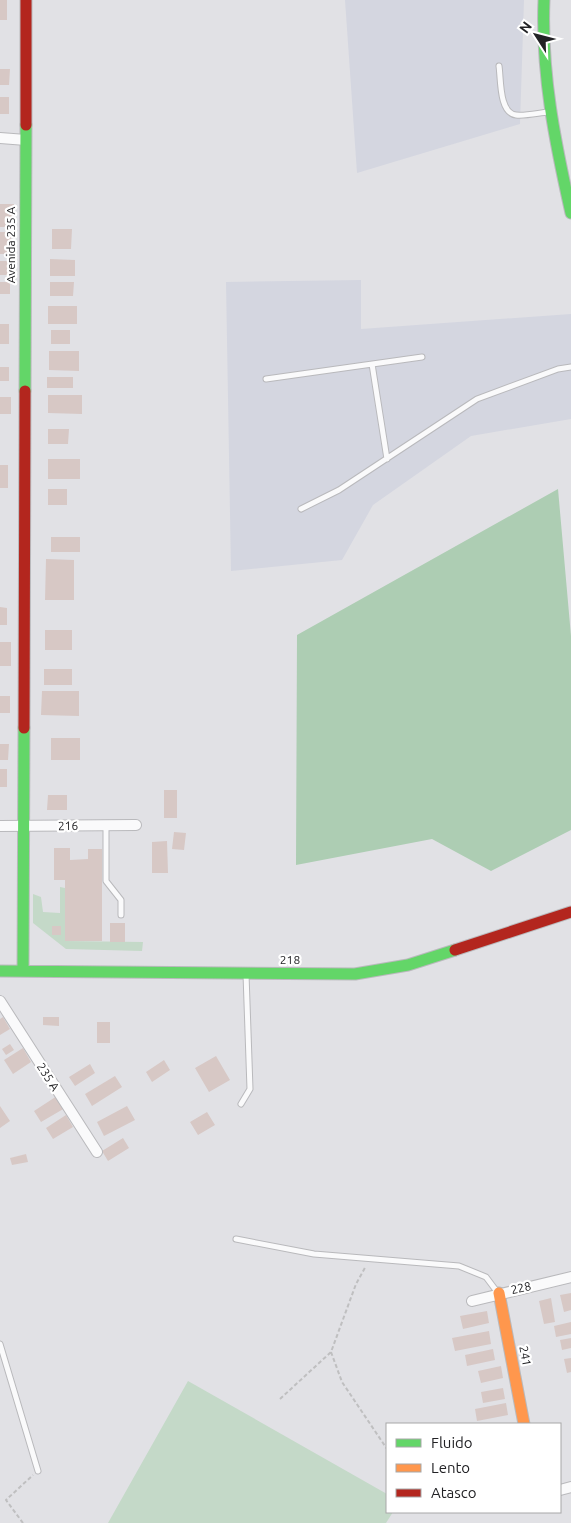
<svg xmlns="http://www.w3.org/2000/svg" width="571" height="1523" viewBox="0 0 571 1523" font-family="Ubuntu,sans-serif">
<style>
.built{fill:#d4d6e0}
.green{fill:#c4d9c8}
.forest{fill:#adcdb3}
.building{fill:#d7c8c5}
.lines{fill:none;stroke-linecap:round;stroke-linejoin:round}
.lane-casing{stroke:#b9b9bc;stroke-width:7}
.street-casing{stroke:#b9b9bc;stroke-width:12}
.fast-casing{stroke:#b9b9bc;stroke-width:13}
.slow-casing{stroke:#b9b9bc;stroke-width:13}
.jam-casing{stroke:#b9b9bc;stroke-width:13}
.path{stroke:#bfbfc0;stroke-width:2;stroke-dasharray:4 2.5;stroke-linecap:butt}
.lane{stroke:#fafafb;stroke-width:5}
.street{stroke:#fafafb;stroke-width:10}
.fast{stroke:#63d668;stroke-width:11}
.slow{stroke:#ff974d;stroke-width:11}
.jam{stroke:#b3261e;stroke-width:11}
.labels{text-anchor:middle;stroke-width:4.5;stroke-linejoin:round;paint-order:stroke}
.street-label{font-size:12px;fill:#222225;stroke:#fff}
</style>
<rect width="100%" height="100%" fill="#e1e1e5"/>
<path class="built" d="M345,0h179l-4,124 -163,49z
M361,280v49l210,-15v105l-100,17 -98,69 -31,55 -111,11 -5,-289z"/>
<path class="green" d="M60,887l5,1 1,53 77,1 -1,9 -76,-2 -33,-26v-29l8,3 2,15 17,1z
M188,1381l199,113v18h6l-7,11h-278z"/>
<path class="forest" d="M558,489l13,147v194l-80,41 -59,-32 -136,26 1,-230z"/>
<path class="building" d="M0,0h7v20h-7z
M0,69h10l-1,16h-9z
M0,97h9v17h-9z
M0,204h14l-1,23h-13z
M52,229h20l-1,20h-19z
M0,232h11v22h-11z
M50,259l25,1v16h-25z
M0,261h10v14h-10z
M0,282h10v12h-10z
M50,282h24l-1,14h-23z
M48,306h29v18h-29z
M0,324h9v20h-9z
M51,330h19v14h-19z
M49,351h30v20l-30,-1z
M0,367h9v14h-9z
M47,377h26v11h-26z
M48,395h34v19l-34,-1z
M0,397h11v17h-11z
M48,429h21l-1,15h-20z
M48,459h32v20h-32z
M0,465h8v23h-8z
M48,489h19v16h-19z
M51,537h29v15h-29z
M46,559l28,1v40h-29z
M0,607l7,1v17h-7z
M45,630h27v20h-27z
M0,642h11v24h-11z
M44,669h28v16h-28z
M42,691h37v25l-38,-1z
M0,696h10v17h-10z
M51,738h29v22h-29z
M0,744h9l-1,16h-8z
M0,769h7v18h-7z
M164,790h13v28h-13z
M48,795h19v15h-20z
M174,832l12,1 -2,17 -12,-1z
M167,841l1,32h-16v-31z
M54,848h16v12l18,-1v-10h14v92h-37v-61h-11z
M110,923h15v19h-15z
M52,926h9v9h-9z
M3,1017l7,12 -10,6v-16z
M43,1017h16v9l-16,-1z
M97,1022h13v21h-13z
M10,1044l4,6 -8,5 -4,-6z
M23,1048l8,14 -18,12 -9,-14z
M216,1056l14,24 -21,12 -14,-24z
M164,1060l6,10 -18,12 -6,-10z
M90,1064l5,9 -20,13 -6,-9z
M115,1076l7,11 -30,19 -7,-12z
M57,1096l8,12 -24,14 -7,-11z
M0,1106l10,15 -10,7z
M127,1106l8,14 -31,16 -7,-14z
M207,1112l8,13 -17,10 -8,-13z
M66,1115l7,12 -20,12 -7,-11z
M123,1138l6,10 -21,13 -6,-10z
M26,1154l2,8 -16,3 -2,-7z
M571,1293v17l-7,2 -4,-17z
M551,1298l4,24 -11,2 -5,-23z
M487,1311l2,12 -26,6 -3,-13z
M571,1322v12l-15,3 -2,-11z
M489,1331l2,13 -36,7 -3,-13z
M571,1338v10l-9,2 -2,-10z
M493,1349l2,11 -28,6 -2,-11z
M571,1358v14l-4,1 -3,-14z
M501,1366l2,12 -22,5 -3,-12z
M503,1388l2,11 -22,4 -2,-11z
M506,1403l2,12 -31,6 -2,-12z"/>
<g class="lines">
<g class="lane-casing">
<path id="lane" d="M499,66c2,13 0,47 17,49 10,1 22,-2 32,-3
M372,364l15,95
M266,379l156,-22
M301,509l38,-19 138,-91 81,-30 13,-2
M106,825v56l15,19v15
M241,1104l9,-15 -4,-115
M236,1239l78,15 145,12 27,11 12,16
M0,1344l38,127"/>
</g>
<g class="street-casing">
<path id="street" d="M0,138l26,2
M0,826l136,-1
M0,1001l97,151
M472,1301l99,-24
M560,1490l11,-3"/>
</g>
<g class="fast-casing">
<path id="fast" d="M544,0c-3,73 11,142 27,213
M25,391l1,-266
M0,971l355,3 53,-9 47,-15
M23,971l1,-243"/>
</g>
<g class="slow-casing">
<path id="slow" d="M499,1293l25,131"/>
</g>
<g class="jam-casing">
<path id="jam" d="M26,125v-125
M24,728l1,-337
M455,950l116,-38"/>
</g>
<path class="path" d="M331,1352l11,30 45,67
M280,1399l51,-47 25,-68 10,-18
M23,1523l-17,-23 27,-25"/>
<use href="#lane" class="lane"/>
<use href="#street" class="street"/>
<use href="#fast" class="fast"/>
<use href="#slow" class="slow"/>
<use href="#jam" class="jam"/>
</g>
<g class="labels">
<g class="street-label">
<text transform="translate(11 245) rotate(-90)" y="4">Avenida 235 A</text>
<text transform="translate(68 826) rotate(-1)" y="4">216</text>
<text x="290" y="964">218</text>
<text transform="translate(48 1077) rotate(57)" y="4">235 A</text>
<text transform="translate(521 1288) rotate(-13)" y="4">228</text>
<text transform="translate(525 1356) rotate(79)" y="4">241</text>
</g>
</g>
<rect x="386" y="1423" width="175" height="90" fill="#ffffff" stroke="#a7a7a8"/>
<rect x="396" y="1439" width="25" height="8" fill="#63d668" stroke="#a7a7a8"/>
<text x="431" y="1448" font-size="15" fill="#222225">Fluido</text>
<rect x="396" y="1464" width="25" height="8" fill="#ff974d" stroke="#a7a7a8"/>
<text x="431" y="1473" font-size="15" fill="#222225">Lento</text>
<rect x="396" y="1489" width="25" height="8" fill="#b3261e" stroke="#a7a7a8"/>
<text x="431" y="1498" font-size="15" fill="#222225">Atasco</text>
<g transform="translate(536 35) rotate(306)" stroke="#ffffff" stroke-width="4" paint-order="stroke">
<path d="M0-4L9 19L0 12L-9 19Z" fill="#222225"/>
<text y="-8" font-size="14" font-weight="bold" text-anchor="middle" fill="#222225">N</text>
</g>
</svg>
